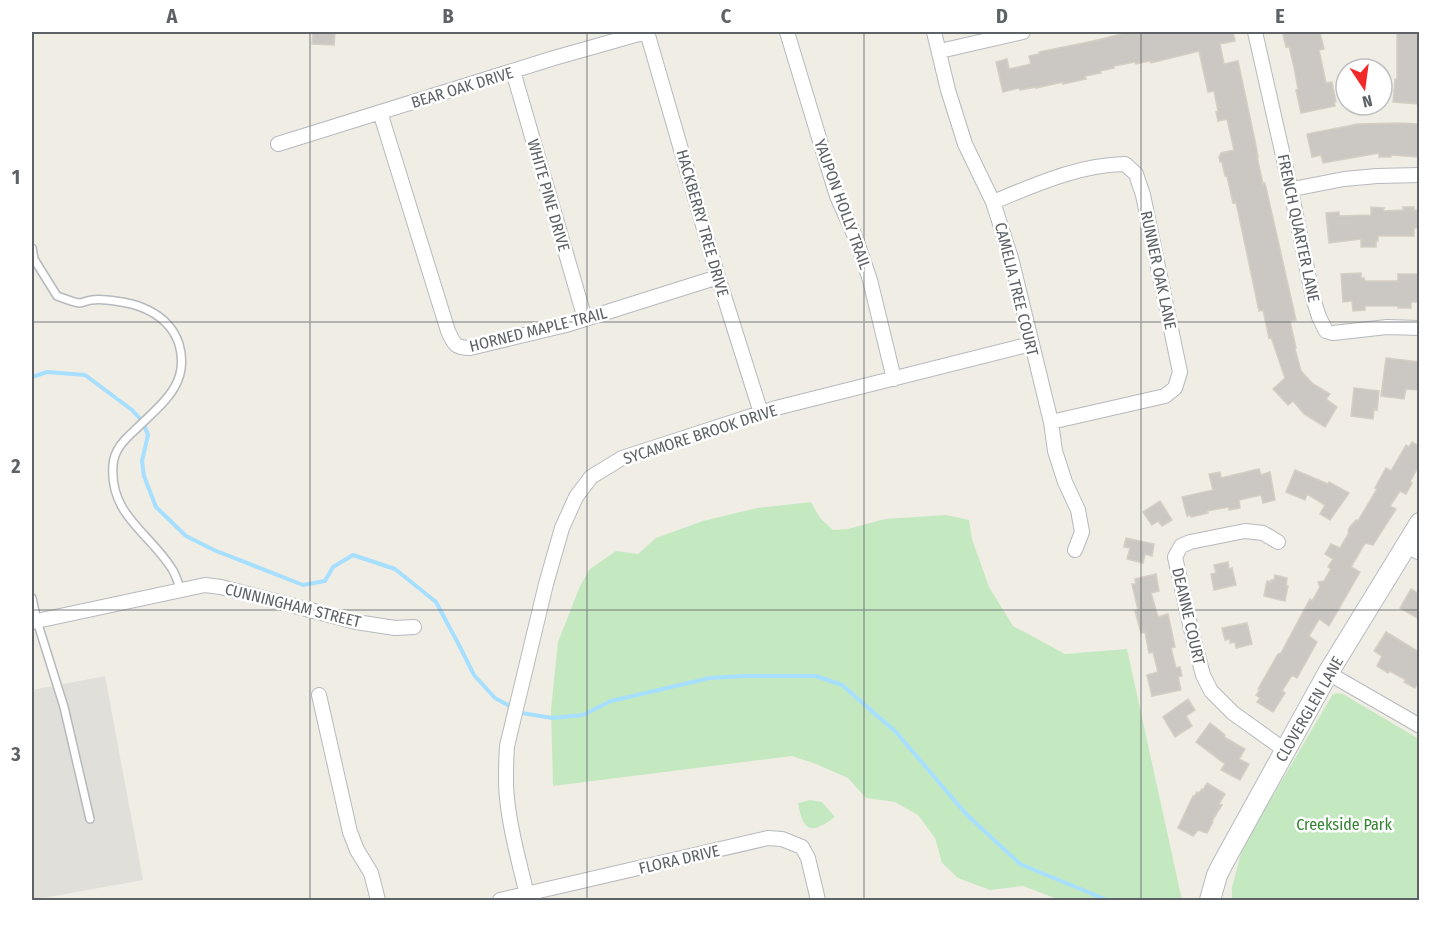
<svg xmlns="http://www.w3.org/2000/svg" width="1451" height="932" viewBox="0 0 1451 932" font-family="'Fira Sans Condensed',sans-serif">
<style>
.industrial{fill:#e1dfda}
.green{fill:#c4e9c1}
.lines{fill:none;stroke-linecap:round;stroke-linejoin:round}
.stream{stroke:#a6dfff;stroke-width:4}
.building{fill:#cbc7c2;stroke:#d5cec3;stroke-width:1.5}
.lane-casing{stroke:#b6b9bd;stroke-width:10}
.street-casing{stroke:#b6b9bd;stroke-width:16}
.secondary-casing{stroke:#b7bbc0;stroke-width:22}
.lane{stroke:#fff;stroke-width:7}
.street{stroke:#fff;stroke-width:14}
.secondary{stroke:#fff;stroke-width:20}
.grid{fill:none;stroke:#5d6267;stroke-width:1.5;stroke-opacity:0.55}
.labels{text-anchor:middle;stroke-width:5;stroke-linejoin:round;paint-order:stroke}
.street-label{font-size:16px;fill:#5d6267;stroke:#fff}
.park-label{font-size:16px;fill:#328230;stroke:#fff}
.neatline{fill:none;stroke:#5d6267;stroke-width:2}
.grid-label{font-size:20px;text-anchor:middle;font-weight:bold;fill:#5d6267}
</style>
<rect width="100%" height="100%" fill="#f0ede5"/>
<path class="industrial" d="M105,676l38,204 -111,20v-210z"/>
<path class="green" d="M811,502l9,16 13,12 15,-1 37,-10 61,-4 23,5 3,19 17,48 24,39 52,28 62,-5 55,251h-122l-37,-14 -33,4 -32,-12 -16,-15 -7,-25 -17,-23 -23,-13 -29,-4 -18,-20 -32,-14 -24,-8 -239,30 -2,-77 7,-67 22,-56 10,-17 26,-18 22,3 18,-16 47,-17 54,-13z
M1338,693l5,1 76,45v161h-187v-13l11,-41 87,-147 3,-5z
M810,800l12,2 13,15c-24,18 -32,15 -37,-14z"/>
<g class="lines">
<path class="stream" d="M32,377l15,-5 38,3 47,35 11,12 5,13 -6,26 2,15 12,31 30,29 28,14 89,35 22,-4 8,-14 20,-12 42,14 41,33 24,45 14,28 21,23 27,15 30,5 31,-3 28,-14 99,-23 34,-2h72l26,9 54,47 70,82 54,50 87,36"/>
</g>
<path class="building" d="M313,32h22l-1,13 -22,-1z
M1130,32h103l2,9 -15,3 4,20 14,-3 17,80 3,16h-1l6,27 2,-1 31,137 -6,1 6,27 -1,1 6,22 12,13 17,10 -4,5 11,8 -12,20 -21,-13 -11,-13 -5,4 -15,-16 12,-11 -14,-41 -2,1 -6,-28 -4,1 -23,-109 -3,1 -6,-27h-2l-3,-14h-2l-1,-5 2,-4 13,-3 -7,-31 -9,2 -2,-9 2,-1 -4,-20 -6,1 -9,-41 -48,12 -1,-2 -14,3 -1,-2 -21,4v2l-14,3 1,2 -16,3 1,3 -23,5v-2l-27,6v-1l-16,3 -1,-2 -16,4 -7,-30 11,-3 2,10 22,-5 -2,-8 10,-2v-2l54,-11z
M1293,32h24l1,1h2l4,16 -5,1 7,33 6,-1 4,20h-2l1,4 -34,7 -5,-23 2,-1 -4,-22 -5,-21 -3,1 -3,-13z
M1397,32h22v72l-26,-2 2,-23h2z
M1400,123l19,1v33l-28,-2v2h-12v-4l-56,10 -2,-8 -9,2 -5,-23 51,-10z
M1371,207l13,1 -1,3 20,-1v-3h11v3h3l1,18h-4v8h-36v5h-2v6h-15v-8l-32,4 -3,-30 13,-1v4l32,-1z
M1361,273v5h3l1,3h33v-7h21v28h-8v6h-13v-2h-33v4l-12,1 -1,-10 -9,1 -2,-28z
M1386,358l33,4v28l-13,-1 -2,10 -23,-3z
M1354,388l25,3 -2,19 -3,-1 -1,10 -22,-3z
M1412,442l7,4v19l-9,17 2,1 -6,11 -6,-3 -10,15 6,3 -23,36 -8,-2 -14,24 9,5 -31,54 -10,-7 -10,17 8,6 -20,36 -5,-3 -10,16 3,2 -12,19 -16,-10 3,-4 -4,-3 4,-5 -2,-1 20,-35 3,-1 29,-54 2,2 8,-14 -2,-5 6,-1 7,-12 -3,-2 5,-8 -8,-5 6,-10 9,4 9,-15 -1,-2 2,-4 6,-7 2,1 19,-32 -2,-1 11,-20 5,3 15,-26 3,2z
M1259,469l2,6 9,-3 5,28 -12,3 -2,-8 -22,5 1,8 -11,2v-3l-22,4 1,2 -17,4v-2l-4,1 -5,-19 31,-7 -4,-16 11,-2 1,6z
M1295,470l33,14 1,-2 20,11 -19,27 -10,-6 5,-9 -18,-11 -2,6 -19,-8z
M1160,501l12,19 -10,6 -4,-5 -6,4 -9,-13z
M1126,538l28,6 -2,12 -7,-2 -2,9 -16,-4 3,-11 -6,-1z
M1228,562l1,7 3,-1 4,17 -22,5 -3,-16 5,-1 -2,-8z
M1156,574l3,17 -8,2 7,24 10,-3 7,33 -4,1 5,20 4,-1 2,9 -4,1 3,13 -29,6 -5,-21 11,-3 -5,-20 -4,1 -4,-21 -4,1 -6,-22 3,-1 -6,-26h4l-1,-5z
M1275,575l12,3 -1,8h2l-3,15 -21,-5 3,-15 4,1v-2h3z
M1411,589l8,5v25l-19,-11z
M1247,623l5,21 -16,4 -1,-6 -5,1v-4l-5,1 -3,-12z
M1386,632l33,20v29l-4,7 -11,-6 2,-2 -16,-9 -2,2 -11,-7 5,-10 -8,-5z
M1188,699l7,11 -9,6 6,10 -17,11 -12,-20z
M1210,723l15,12 -1,2 21,12 -6,10 10,5 -9,16 -19,-10 4,-6 -29,-22z
M1207,783l18,11 -6,10 3,1 -10,16 1,1 -6,11 -9,-3 -5,6 -15,-8 15,-32 1,1 3,-5 2,1 3,-4 1,1z"/>
<g class="lines">
<g class="lane-casing">
<path id="lane" d="M32,248l2,11 23,37c6,2 15,6 22,7 4,0 9,-3 13,-3 11,-2 39,3 49,7 18,7 32,19 38,37 12,41 -19,61 -45,87 -10,9 -20,19 -21,34 -4,50 37,68 59,104 4,6 6,14 9,21
M32,598l5,23 27,86 26,112"/>
</g>
<g class="street-casing">
<path id="street" d="M647,32l71,245 43,136
M787,32l36,119 14,45 19,43 14,41 24,99
M934,32l14,58 17,54 28,58 18,56 40,164 4,29 10,31 13,28 4,22 -7,18
M1255,32l36,159 22,107 6,19 7,14 7,2 54,-6 33,1
M940,51l83,-19
M513,71l72,248
M380,112l68,219c6,13 7,17 22,17l96,-23 152,-48
M278,144l276,-86 92,-26
M1291,191l7,-3 46,-9 33,-3 43,-1
M993,202c44,-18 85,-37 132,-38l11,10 7,21 37,177 -5,16 -10,8 -114,26
M1278,542l-15,-9 -18,-2 -55,11 -9,4 -6,11 16,72 12,46 8,16 22,22 53,38
M1407,546l13,7
M32,622l173,-37 16,2 135,35 39,6 19,-1
M1328,673l92,53
M319,695l31,137 7,18 14,23 7,27
M500,900l268,-62 14,1 20,8 6,11 10,42
M528,900c-7,-33 -18,-67 -21,-102 -2,-17 -1,-35 0,-52l39,-162 16,-56 14,-31 15,-20 31,-19 154,-50 255,-64"/>
</g>
<g class="secondary-casing">
<path id="secondary" d="M1210,900l7,-25 5,-10 106,-192 92,-150"/>
</g>
<use href="#lane" class="lane"/>
<use href="#street" class="street"/>
<use href="#secondary" class="secondary"/>
</g>
<path class="grid" d="M310,32v868M587,32v868M864,32v868M1141,32v868M32,322h1388M32,610h1388"/>
<g class="labels">
<g class="street-label">
<text transform="translate(462 87) rotate(-17)" y="6">BEAR OAK DRIVE</text>
<text transform="translate(549 195) rotate(74)" y="6">WHITE PINE DRIVE</text>
<text transform="translate(843 204) rotate(70)" y="6">YAUPON HOLLY TRAIL</text>
<text transform="translate(703 223) rotate(74)" y="6">HACKBERRY TREE DRIVE</text>
<text transform="translate(1299 228) rotate(78)" y="6">FRENCH QUARTER LANE</text>
<text transform="translate(1159 270) rotate(78)" y="6">RUNNER OAK LANE</text>
<text transform="translate(1017 289) rotate(76)" y="6">CAMELIA TREE COURT</text>
<text transform="translate(538 329) rotate(-14)" y="6">HORNED MAPLE TRAIL</text>
<text transform="translate(700 434) rotate(-18)" y="6">SYCAMORE BROOK DRIVE</text>
<text transform="translate(293 605) rotate(14)" y="6">CUNNINGHAM STREET</text>
<text transform="translate(1189 616) rotate(77)" y="6">DEANNE COURT</text>
<text transform="translate(1309 709) rotate(-60)" y="6">CLOVERGLEN LANE</text>
<text transform="translate(679 859) rotate(-13)" y="6">FLORA DRIVE</text>
</g>
<g class="park-label">
<text x="1344" y="830">Creekside Park</text>
</g>
</g>
<rect width="1451" height="932" fill="none" stroke="#ffffff" stroke-width="66"/>
<g transform="translate(1364 87) rotate(167)"><circle r="28" fill="#ffffff" stroke="#bec0c2" stroke-width="1.5"/>
<path d="M0-4.5L10 22L0 15L-10 22Z" fill="#f22929"/>
<text y="-9" font-size="16" font-weight="bold" text-anchor="middle" fill="#5d6267">N</text>
</g>
<rect x="33" y="33" width="1385" height="866" class="neatline"/>
<g class="grid-label">
<text x="172" y="23">A</text>
<text x="448" y="23">B</text>
<text x="726" y="23">C</text>
<text x="1002" y="23">D</text>
<text x="1280" y="23">E</text>
<text x="16" y="184">1</text>
<text x="16" y="473">2</text>
<text x="16" y="761">3</text>
</g>
</svg>
